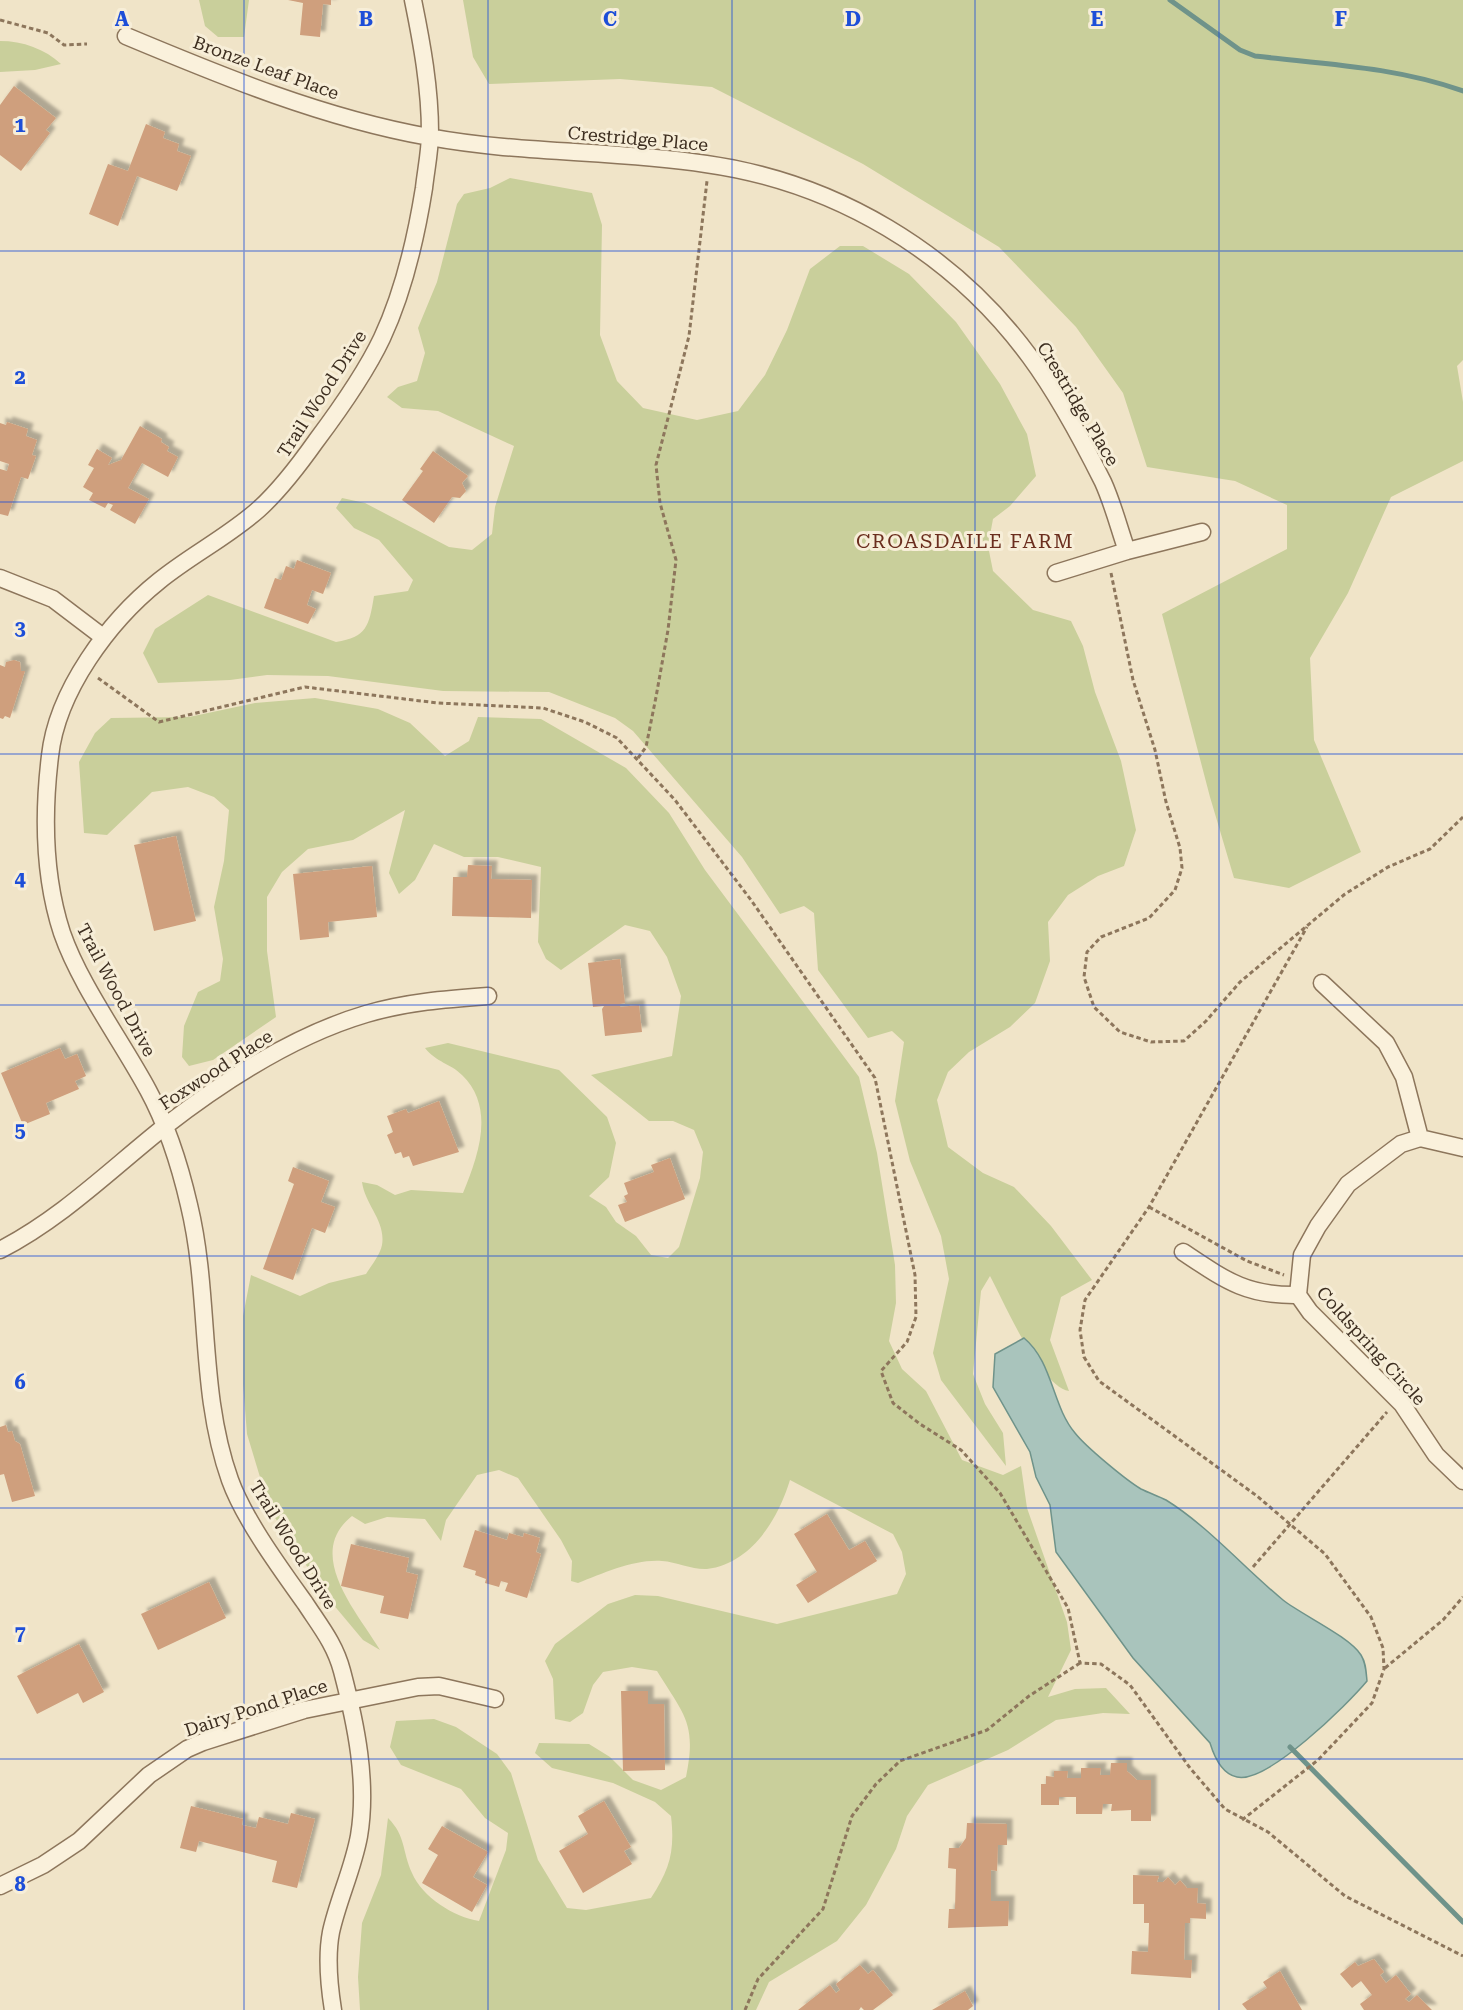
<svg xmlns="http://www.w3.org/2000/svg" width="1463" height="2010" viewBox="0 0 1463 2010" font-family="'Roboto Serif',serif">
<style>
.green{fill:#c9cf9b}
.water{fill:#a9c4bc;stroke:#6f938a;stroke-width:1.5}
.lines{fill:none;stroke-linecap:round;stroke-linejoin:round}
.stream{stroke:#6f938a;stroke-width:5}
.building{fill:#cf9f7d;filter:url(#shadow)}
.minor-casing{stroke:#8d765c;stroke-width:19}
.path{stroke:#8d765c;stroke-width:3;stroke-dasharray:4.5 3;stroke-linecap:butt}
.minor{stroke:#faf1dc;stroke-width:16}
.grid{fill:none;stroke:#1d4ed8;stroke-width:1.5;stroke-opacity:0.55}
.labels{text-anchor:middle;stroke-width:6;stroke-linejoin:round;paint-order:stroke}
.street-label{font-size:18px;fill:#3d2e20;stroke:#f7eed8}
.neighbourhood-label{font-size:20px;letter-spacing:1.5px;fill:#6b2e1e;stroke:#f7eed8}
.grid-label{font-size:20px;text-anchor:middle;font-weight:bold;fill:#1d4ed8;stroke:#f7eed8;stroke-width:6;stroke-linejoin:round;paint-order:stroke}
</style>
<defs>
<filter id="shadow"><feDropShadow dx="5.5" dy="-5.5" stdDeviation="1.5" flood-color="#0004"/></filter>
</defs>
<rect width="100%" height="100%" fill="#f0e4c8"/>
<path class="green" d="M199,0h50l-5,37h-26l-13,-11z
M463,0h1000v360l-6,6 6,36v59l-72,36 -43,96 -38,65 4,82 47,112 -72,36 -55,-10 -24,-81 -48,-183 125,-65v-44l-52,-24 -88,-14 -24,-74 -47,-66 -77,-80 -136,-83 -151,-77 -92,-8 -131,5 -16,-27z
M0,41c23,0 45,8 61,23l-26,6 -35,2z
M510,178l82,15 10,32 -2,110 17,46 26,27 54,12 41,-9 27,-36 22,-45 23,-61 30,-23h23l46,28 47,48 44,62 27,50 9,42 -26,30 -17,13 -5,27 5,25 40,39 38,11 12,25 12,46 26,69 15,69 -12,36 -26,10 -30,19 -20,27 2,39 -15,42 -25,24 -41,25 -21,20 -11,28 11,47 35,26 31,14 37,39 41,54 -31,17 -11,43 19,51c-29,-5 -65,-89 -79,-115l-9,15 -8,83 12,30 18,29 3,33 -65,-86 -8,-27 16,-74 -8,-43 -31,-75 -15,-60 9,-59 -12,-11 -24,7 -50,-68 -4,-57 -10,-7 -24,8 -38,-57 -109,-126 -18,-13 -66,-26 -106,-1 -115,-15 -61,-1 -37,5 -72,3 -15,-30 12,-24 53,-34 128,47c31,-5 33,-16 38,-46l34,-5 5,-11 -34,-40 -25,-12 -18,-20 6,-10 23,5 84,44 23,3 20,-16 3,-27 19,-61 -76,-35 -36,-3 -15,-11 11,-10 19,-6 8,-28 -7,-25 19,-46 20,-78 7,-10 26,-6z
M315,698l63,11 32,14 35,33 24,-15 9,-24 63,2 85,49 43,45 36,57 154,207 18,76 18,112 1,38 -7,38 13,28 24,22 36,69 41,15 18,-9 6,42 40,114 4,28 -23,47 27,-8 31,-1 24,26 -27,-1 -47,7 -48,30 -80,35 -21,31 -11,33 -30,56 -29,36 -68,41 -13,28h-396l-2,-33 4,-54 19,-48 7,-57c18,18 14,33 24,55 10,24 42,44 67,48l27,-71 2,-17 -23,-15 -24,-29 -60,-24 -11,-18 6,-26 38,-2 22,8 41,27 14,19 27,87 29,48 19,2 65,-12c19,-29 24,-47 20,-82l-16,-14 -42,-19 -61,-15 -17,-15 4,-10 50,1 21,13 23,23 28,10 25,-13c11,-54 -2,-62 -29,-106l-25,-4 -29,5 -10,13 -10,28 -13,9 -15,-3 -2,-40 -8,-18 10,-17 53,-40 27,-9 23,1 119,28 120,-30 9,-20 -4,-22 -9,-18 -103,-54c-12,39 -38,83 -83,89 -14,1 -30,-7 -45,-8 -28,-2 -58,12 -84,22l-7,-2 1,-20 -11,-21 -43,-62 -19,-8 -22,5 -31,45 -5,21 -16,-22 -38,-2 -22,7 -13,-8c-48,38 5,96 28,134l-17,-10 -36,-43 -57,-87 -23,-76 -4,-50v-68l8,-41 49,21 29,-13 37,-9c5,-8 14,-19 16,-29 4,-24 -17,-40 -20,-63l15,3 18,10 16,-5 52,3c15,-37 33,-85 -1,-118 -12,-12 -25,-12 -37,-27l23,-5 111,27 48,47 9,26 -7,34 -20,19 17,11 10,15 20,14 15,19 17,3 11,-11 21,-69 3,-26 -9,-22 -21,-9h-24l-58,-46 81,-19 9,-60 -14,-39 -17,-26 -25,-6 -64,45 -15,-11 -8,-17 3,-75 -43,-10h-34l-30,-13 -19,36 -16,14 -10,-21 16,-63 -52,30 -45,9 -26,23 -15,25v54l9,66 -63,43 -24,6 -7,-9 2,-31 14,-34 22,-11 3,-22 -9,-52 10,-46 5,-51 -15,-13 -26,-10 -36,5 -45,43 -23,-2 -5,-71 16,-29 16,-15 78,-1 66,-14z"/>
<path class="water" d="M1024,1338c29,24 28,68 51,95 11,14 51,47 66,56 8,4 17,7 25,11 42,26 79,69 117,100 19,15 67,37 78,55 5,8 5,16 6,26 -19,23 -100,103 -130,96 -16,-3 -23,-21 -27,-34l-77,-85 -77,-106 -6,-47 -14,-28 -6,-25 -37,-65 2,-33z"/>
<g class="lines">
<path class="stream" d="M1170,0l70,50 15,6c69,8 142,11 208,35
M1290,1747l173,175"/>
</g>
<path class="building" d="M288,0h43v5l-8,-1 -3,33 -20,-2 3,-32z
M14,86l42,32 -10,12 4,3 -29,38 -21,-16v-50z
M146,124l19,8 -2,6 16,6 -2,7 14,5 -14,35 -40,-15 -19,50 -29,-12 19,-50 20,7z
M7,422l21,7 -2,7 11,4 -5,15 4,1 -8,23 -7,-2 -13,39 -8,-2v-45l7,2 2,-7 -9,-3v-38l6,2z
M140,426l22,13 -1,3 8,5 -2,4 11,6 -10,20 -26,-14 -14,25 21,11 -14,25 -25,-14 3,-5 -5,-2 -3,5 -16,-8 4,-7 -10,-6 11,-19 -6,-3 9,-16 15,9 -4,7 13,-5z
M433,451l35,25 -6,7 4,8 -6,7 -8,-1 -18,26 -32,-23 21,-29 -3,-2z
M297,560l34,13 -8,21 -11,-4 -5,15 9,4 -8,15 -44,-16 11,-30 6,2 5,-14 8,3z
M14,660l6,2 1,9h4l-15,47 -5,-2 -2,3 -3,-1v-53l5,2 1,-5z
M176,836l20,85 -42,10 -20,-86z
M468,865l24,1 -1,13 41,1 -1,38 -79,-2 1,-39h14z
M372,866l5,51 -49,5 1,15 -29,3 -7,-66z
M620,959l5,44 -5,1v3l19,-2 3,27 -37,4 -3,-27 2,-3 -11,1 -5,-44z
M60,1048l5,11 12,-5 9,22 -11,5 4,8 -33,14 4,11 -27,11 -22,-52z
M439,1101l20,51 -46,14 -4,-10 -6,2 -2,-6 -6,2 -8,-19 6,-3 -6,-16 19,-7 2,4z
M670,1158l15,41 -60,23 -7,-17 9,-3 -3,-6 4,-2 -4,-11 30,-11 -3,-7z
M293,1167l36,14 -8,21 14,5 -10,26 -13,-5 -19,52 -30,-11 31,-85 -6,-3z
M6,1425l2,7 4,-1 3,10 5,3 15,52 -23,6 -8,-28 -4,1v-48z
M827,1514l22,36 16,-9 12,20 -69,42 -12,-18 21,-13 -23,-38z
M475,1530l32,10 2,-7 14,4 1,-4 16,5 -4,14 5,2 -14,44 -22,-7 3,-8 -7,-2 -2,6 -14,-4 1,-4 -11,-4 1,-4 -13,-4z
M351,1544l58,14 -3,14 12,3 -10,44 -28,-6 4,-17 -43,-10z
M209,1582l17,36 -68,32 -17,-36z
M79,1644l25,48 -21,11 -5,-10 -41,21 -20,-38z
M621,1691h27v13h16l1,66 -42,1z
M1111,1763h16v8l10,9h14v41h-20v-11l-20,1 1,-7h-9l-1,10h-26v-17h-17v8h-18v-21h5v-8l8,1v-6h14l-1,7h14v-10h20l-1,7h10z
M604,1801l27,46 -7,4 8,13 -49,29 -24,-42 29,-17 -10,-18z
M191,1806l52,13 -1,6 14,3 3,-11 29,7 3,-11 24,6 -18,69 -25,-6 5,-21 -78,-20 -3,11 -16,-4z
M967,1823l40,1v21h-9l-1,26 -6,-1v31h18l-1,25 -60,2 1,-19h6l1,-40 -8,-1 1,-20h10l7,-10z
M442,1826l46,26 -15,25 14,8 -15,27 -50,-29 16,-28 -10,-6z
M1133,1875l26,1 -2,6h6l5,-5 7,8 5,-5 7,8h11l-1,15 9,1v15l-16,-1v5h-5l-1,37h8l-1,18 -60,-4 1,-23 16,1 1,-29h-5v-19h-11z
M1374,1959l10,13 -4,3 6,8 10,-8 15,19 -6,5 4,3 8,-7 15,15h-68l-4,-6 12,-9 -11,-14 -9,7 -12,-14 15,-12 3,4z
M860,1965l8,9 5,-4 20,25 -20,15h-9l-3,-3 -2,3h-61l32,-25 6,8 4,-3 -4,-6z
M1280,1971l22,39h-55l-5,-6 25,-16 -4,-6z
M965,1991l8,15 -5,4h-36z"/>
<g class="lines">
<g class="minor-casing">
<path id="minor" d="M126,36c98,41 197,82 303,101 92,17 185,13 277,27 129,18 247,88 324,193 28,38 52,83 73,125 10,22 16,46 24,69
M1056,573l71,-22 75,-19
M0,578l53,21 50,38
M1322,983l64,60 18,34 16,61
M1463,1148l-43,-10 -19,6 -53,40 -30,42 -16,29 -4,40 12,17 92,92 34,51 27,26
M0,1250c62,-32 110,-80 164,-123 58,-45 131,-92 202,-113 40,-12 81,-15 122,-18
M1183,1252c42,28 63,44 115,43
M0,1886l43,-21 36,-24 70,-66 38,-26 16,-7 101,-32 114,-23 21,-1 56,13
M333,2010c-4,-25 -7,-52 -2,-78 7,-32 22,-63 28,-96 9,-54 -3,-112 -17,-165 -7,-27 -22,-45 -37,-68 -25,-35 -61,-84 -75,-123 -32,-90 -19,-184 -41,-275 -9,-39 -22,-80 -41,-115 -27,-50 -68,-105 -86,-157 -18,-55 -19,-119 -12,-177 7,-65 59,-135 109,-175 32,-26 70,-45 100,-72 22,-20 40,-44 57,-68 24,-32 49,-67 66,-103 22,-47 34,-100 42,-150 2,-18 6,-37 6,-55 0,-45 -8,-89 -17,-133"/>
</g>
<path class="path" d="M0,20l48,13 16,12 23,-1
M1111,573l22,107 22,70 11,52 14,46 2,20 -7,22 -26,28 -48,19 -14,15 -3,25 10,30 26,25 31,10 33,-1 22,-20 34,-39 105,-88 43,-27 42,-18 33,-32
M98,678l61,44 146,-35 133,16 105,5 42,14 32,16 58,62 76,100 124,178 40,197 1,42 -9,25 -26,29 12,32 27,21 41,26 39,43 68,115 12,55 21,1 29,21 60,83 35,41 43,23 77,64 118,60
M638,758l8,-11 10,-50 12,-67 8,-70 -16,-57 -4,-38 33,-129 18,-155
M1149,1207l98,54 37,14
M1253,1567l134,-155
M1385,1668l58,-48 20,-23
M1242,1820l76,-60 54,-57 12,-34 -1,-21 -12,-31 -46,-63 -68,-58 -158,-115 -15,-24 -4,-27 5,-30 64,-93 158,-280
M745,2010l13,-31 65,-70 29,-93 24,-32 24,-23 87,-31 42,-34 51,-33"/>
<use href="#minor" class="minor"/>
</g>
<path class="grid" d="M244,0v2010M488,0v2010M732,0v2010M975,0v2010M1219,0v2010M0,251h1463M0,502h1463M0,754h1463M0,1005h1463M0,1256h1463M0,1508h1463M0,1759h1463"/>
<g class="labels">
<g class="street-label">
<text transform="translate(266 68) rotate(20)" y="6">Bronze Leaf Place</text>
<text transform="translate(638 139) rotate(5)" y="6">Crestridge Place</text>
<text transform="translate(322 394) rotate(-57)" y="6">Trail Wood Drive</text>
<text transform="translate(1078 404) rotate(59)" y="6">Crestridge Place</text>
<text transform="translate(116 990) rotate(62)" y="6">Trail Wood Drive</text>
<text transform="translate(216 1070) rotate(-33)" y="6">Foxwood Place</text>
<text transform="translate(1371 1346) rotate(48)" y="6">Coldspring Circle</text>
<text transform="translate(293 1545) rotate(58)" y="6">Trail Wood Drive</text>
<text transform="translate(256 1708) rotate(-18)" y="6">Dairy Pond Place</text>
</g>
<g class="neighbourhood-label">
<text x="965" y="548">CROASDAILE FARM</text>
</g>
</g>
<g class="grid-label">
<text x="122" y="26">A</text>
<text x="366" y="26">B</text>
<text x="610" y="26">C</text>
<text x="853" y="26">D</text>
<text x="1097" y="26">E</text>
<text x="1341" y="26">F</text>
<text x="20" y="132">1</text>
<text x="20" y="384">2</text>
<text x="20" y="635">3</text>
<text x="20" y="886">4</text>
<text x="20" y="1137">5</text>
<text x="20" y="1389">6</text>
<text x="20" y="1640">7</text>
<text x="20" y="1891">8</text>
</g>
</svg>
